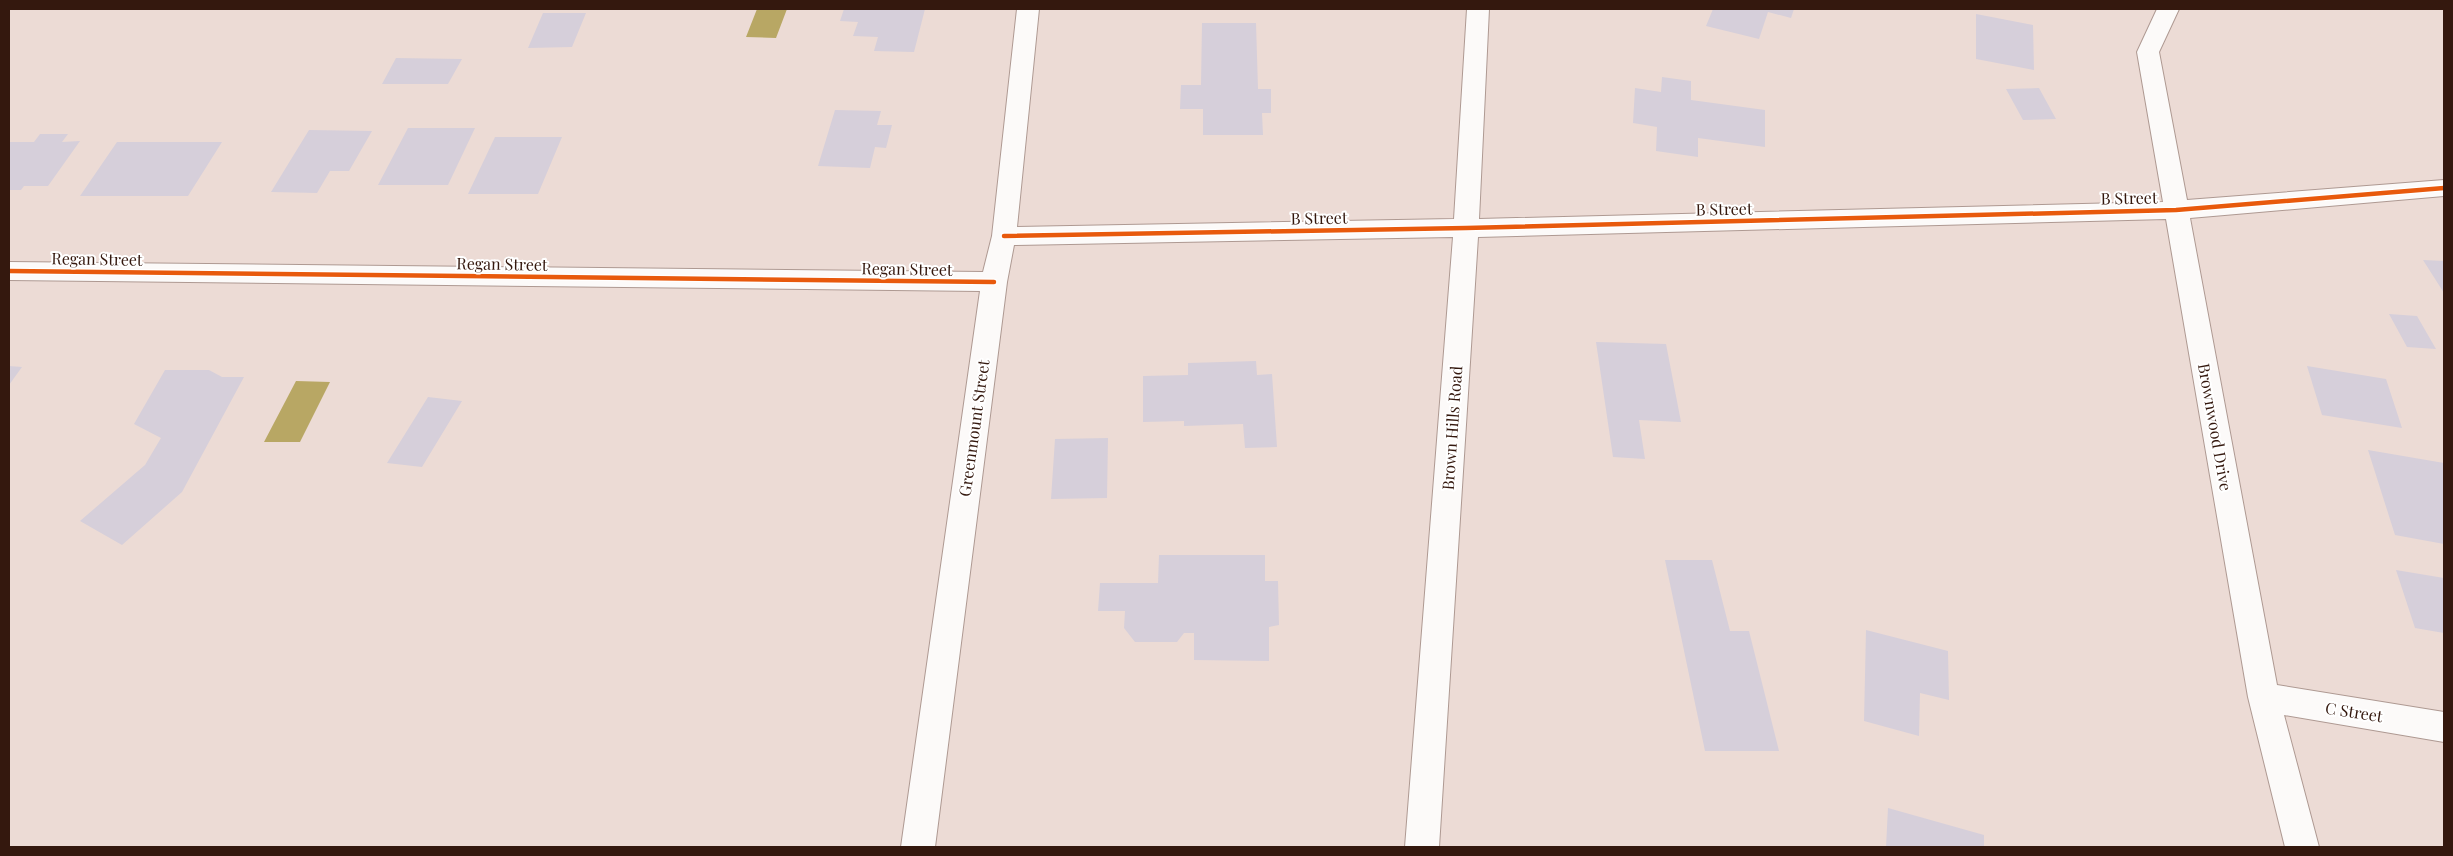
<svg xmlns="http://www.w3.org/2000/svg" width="2453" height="856" viewBox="0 0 2453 856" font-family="'Playfair Display',serif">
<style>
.water{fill:#b8a764}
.building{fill:#d6cfda}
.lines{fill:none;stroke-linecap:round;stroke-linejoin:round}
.street-casing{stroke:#ae9992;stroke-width:2}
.street{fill:#fcfaf9;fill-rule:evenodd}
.cycleway-casing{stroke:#fff;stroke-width:7}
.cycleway{stroke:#e8590c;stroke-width:4.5}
.labels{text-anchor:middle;stroke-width:4;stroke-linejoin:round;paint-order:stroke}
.street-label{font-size:16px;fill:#34180e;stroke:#fff}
</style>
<rect width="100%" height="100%" fill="#ecdbd5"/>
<path class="water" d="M757,9h30l-11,29 -30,-1z
M296,381l34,1 -30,60h-36z"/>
<path class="building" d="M844,9h81l-11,43 -40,-1 4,-14 -25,-1 5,-14 -18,-1z
M1713,9h81l-3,9 -23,-6 -9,27 -53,-13z
M543,13h43l-14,34 -44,1z
M1976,14l57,11 1,45 -58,-11z
M1202,23h54l2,66h13v24h-9l1,22h-60v-26h-23l1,-24h20z
M396,58l66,1 -14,25h-66z
M1662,77l29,4v19l74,10v37l-67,-9v19l-42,-6 1,-24 -24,-4 2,-35 26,4z
M2039,88l17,31 -33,1 -17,-31z
M835,110l46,1 -4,14h15l-6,23 -11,-1 -5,21 -52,-2z
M408,128h67l-27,57h-70z
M309,130l63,1 -23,40h-19l-13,22 -46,-1z
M40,134h28l-6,8 18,-1 -32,45h-24l-3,4h-12v-48h25z
M495,137h67l-24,57h-70z
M117,142h105l-34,54h-108z
M2423,260l21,1v32z
M2389,314l28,2 19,33 -29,-2z
M1596,342l70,2 15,78 -42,-2 6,39 -32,-2z
M1256,361l1,14 15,-1 5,73 -32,1 -2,-24 -59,2v-5l-41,1v-46l45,-1v-12z
M9,366l13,1 -13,18z
M2307,366l79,13 16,49 -80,-13z
M165,370h44l13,7h22l-62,115 -60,53 -42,-24 65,-56 16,-27 -27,-14z
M428,397l34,4 -40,66 -35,-4z
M1108,438l-1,60 -56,1 4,-60z
M2368,450l76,13v81l-49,-9z
M1159,555h106v26h13l1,44 -10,2v34l-75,-1v-27h-10l-7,9h-42l-11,-14 1,-17h-27l2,-28h58z
M1665,560h47l18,71h19l30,120h-74z
M2396,570l48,8v55l-29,-5z
M1866,630l82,21 1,49 -29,-7 -1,43 -55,-15z
M1888,808l96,27v12h-98z"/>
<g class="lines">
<g class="street-casing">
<path id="street" d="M1017,9h22l-22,218 437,-8 13,-210h22l-10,210 684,-17 -26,-150 20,-43h22l-20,43 28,148 257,-20v16l-254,22 87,467 167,27v30l-160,-27 35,132h-34l-37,-150 -82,-478 -688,18 -39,610h-34l48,-610 -439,8 -7,37 -72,565h-34l79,-556 -971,-11v-18l974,10 9,-36z"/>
</g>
<use href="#street" class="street"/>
<g class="cycleway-casing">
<path id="cycleway" d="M1004,236l462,-8 710,-18 268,-22
M9,271l985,11"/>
</g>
<use href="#cycleway" class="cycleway"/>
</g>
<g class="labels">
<g class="street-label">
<text transform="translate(2129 198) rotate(-1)" y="6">B Street</text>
<text transform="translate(1724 209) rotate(-1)" y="6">B Street</text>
<text transform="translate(1319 218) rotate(-1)" y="6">B Street</text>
<text transform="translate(97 259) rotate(1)" y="6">Regan Street</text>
<text transform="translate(502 264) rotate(1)" y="6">Regan Street</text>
<text transform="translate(907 269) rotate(1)" y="6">Regan Street</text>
<text transform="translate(2215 427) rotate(80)" y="6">Brownwood Drive</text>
<text transform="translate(974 428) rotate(-82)" y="6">Greenmount Street</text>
<text transform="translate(1452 428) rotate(-86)" y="6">Brown Hills Road</text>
<text transform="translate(2354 712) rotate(9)" y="6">C Street</text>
</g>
</g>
<rect width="2453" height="856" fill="none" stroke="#34180e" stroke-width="20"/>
</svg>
